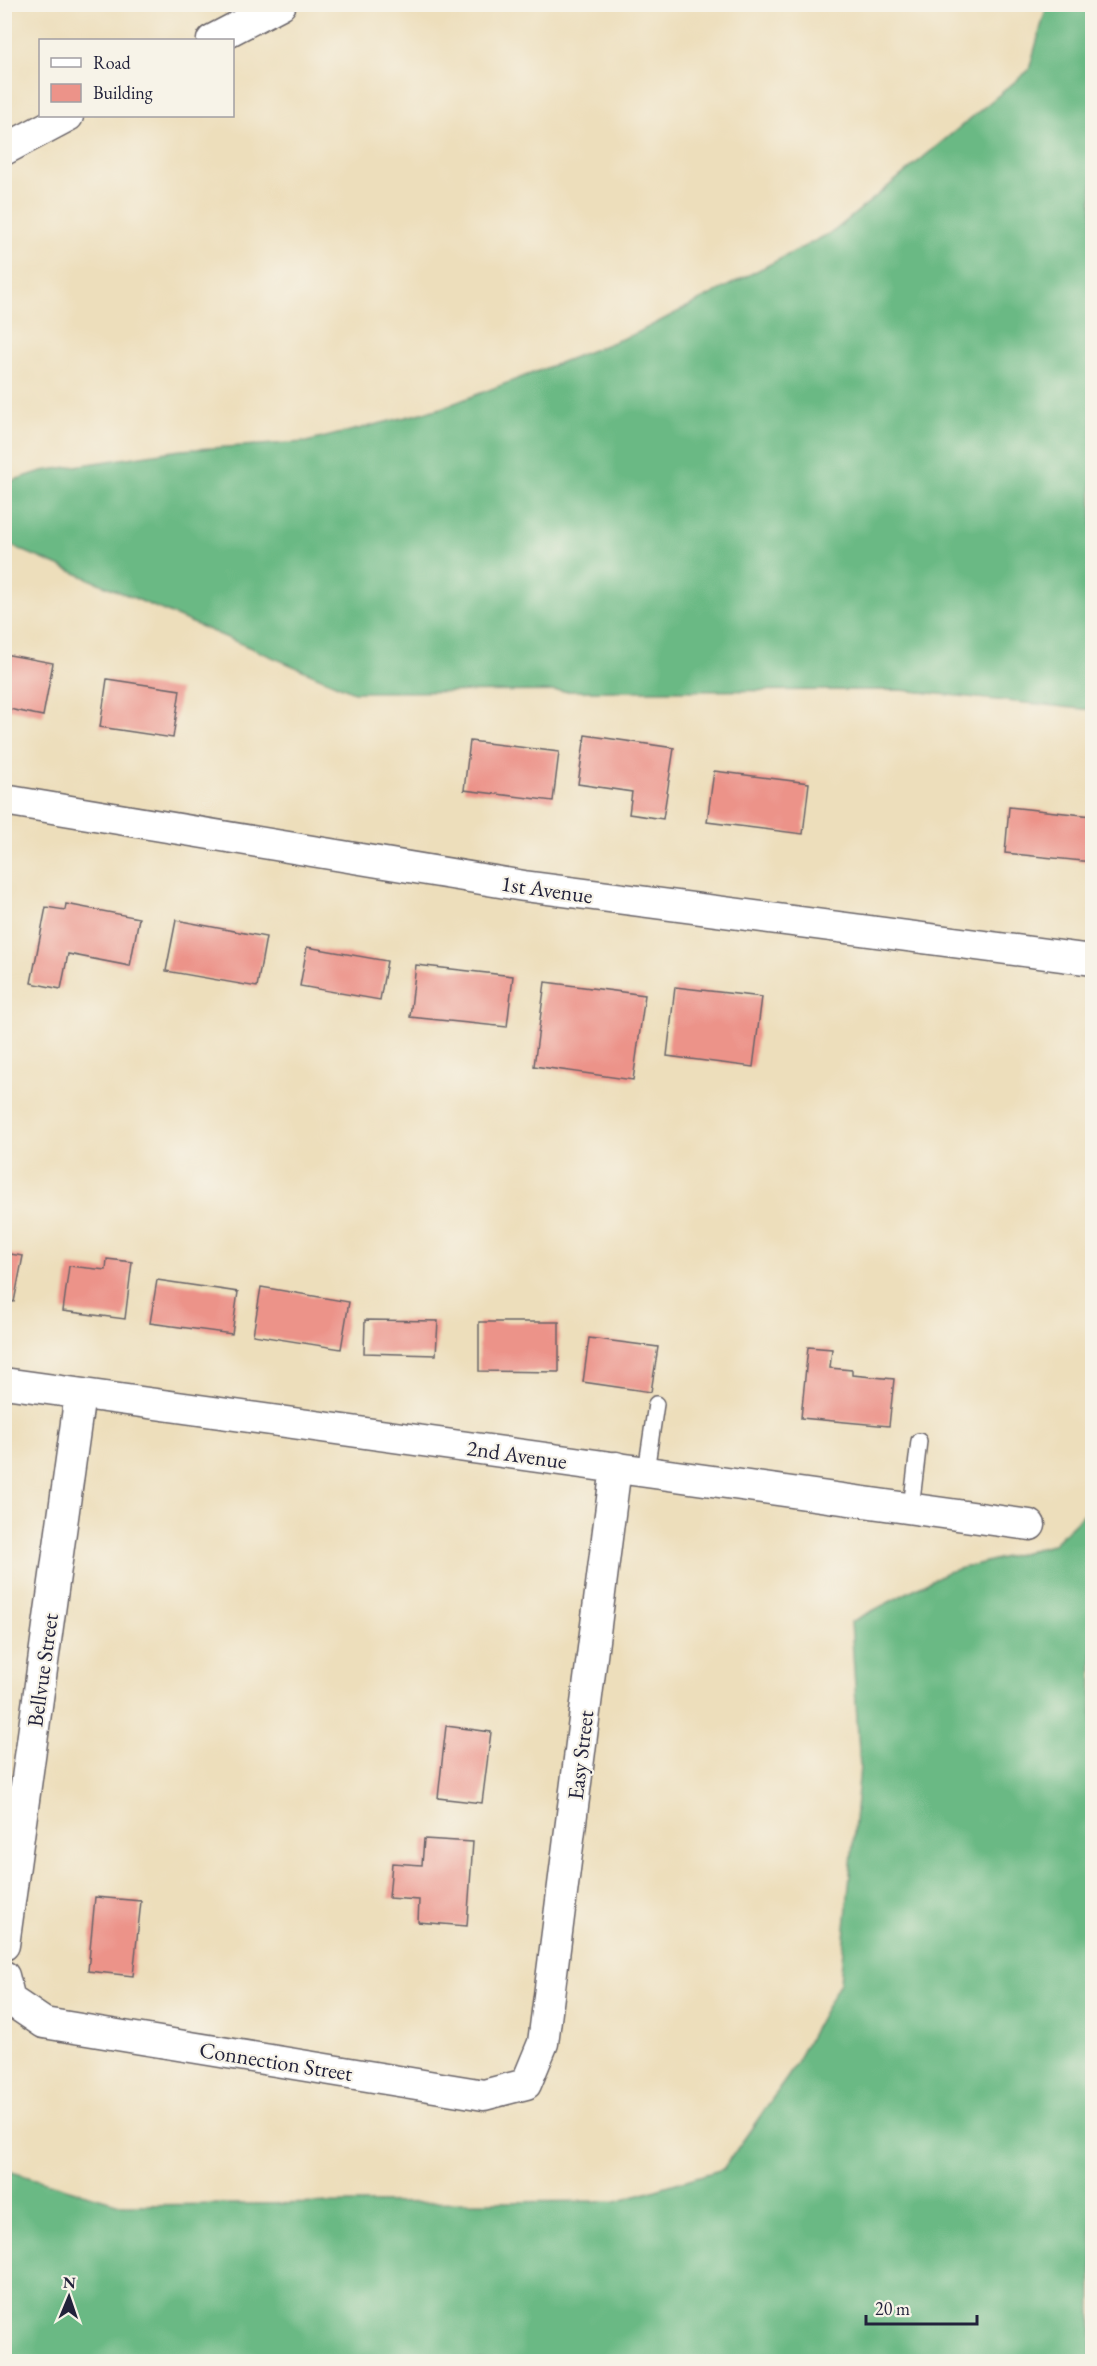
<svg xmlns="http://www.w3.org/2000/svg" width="1097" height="2366" viewBox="0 0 1097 2366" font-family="'EB Garamond',serif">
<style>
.forest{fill:#6ab984;stroke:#466e60;stroke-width:1.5}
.building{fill:#ec9389}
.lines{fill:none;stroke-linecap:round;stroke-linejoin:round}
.lane-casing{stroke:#696468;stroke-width:18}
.street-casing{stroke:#696468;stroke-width:33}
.lane{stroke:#fff;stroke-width:15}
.street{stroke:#fff;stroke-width:30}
.labels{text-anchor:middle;stroke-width:4.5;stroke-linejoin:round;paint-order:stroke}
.street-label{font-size:22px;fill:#22223b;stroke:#f7f3e8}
</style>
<rect width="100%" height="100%" fill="#f7f3e8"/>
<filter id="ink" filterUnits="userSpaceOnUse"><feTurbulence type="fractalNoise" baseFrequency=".0167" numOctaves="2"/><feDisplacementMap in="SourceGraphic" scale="12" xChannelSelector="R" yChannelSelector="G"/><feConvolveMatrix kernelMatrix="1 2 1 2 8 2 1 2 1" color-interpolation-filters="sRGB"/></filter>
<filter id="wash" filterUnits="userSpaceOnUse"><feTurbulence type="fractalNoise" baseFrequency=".008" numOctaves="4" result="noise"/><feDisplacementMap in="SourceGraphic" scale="24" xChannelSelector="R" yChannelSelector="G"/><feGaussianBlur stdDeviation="1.35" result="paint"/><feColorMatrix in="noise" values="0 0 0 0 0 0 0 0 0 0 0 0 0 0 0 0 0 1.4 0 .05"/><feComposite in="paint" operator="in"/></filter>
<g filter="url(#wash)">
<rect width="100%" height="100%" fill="#eddebb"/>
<path class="forest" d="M1047,5h45v705l-191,-20 -547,2 -349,-149v-60l37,-12 139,-21 125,-8 136,-34 195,-75 197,-102 195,-161z
M1092,1506v855h-1087v-191l118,35 493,-4 107,-32 66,-94 51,-93 20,-215 -9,-145 96,-50 105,-27z"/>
<g id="blocks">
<path class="building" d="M4,654l49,9 -10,53 -39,-8z
M107,679l73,11 -7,48 -73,-11z
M585,735l89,13 -11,71 -34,-5 3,-22 -54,-8z
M470,741l89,11 -6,49 -89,-11z
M714,771l95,12 -6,51 -96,-12z
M1009,807l83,9v46l-87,-9z
M66,904l73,14 -9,48 -62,-12 -7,35 -30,-6 15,-76 19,3z
M176,920l90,17 -9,50 -91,-16z
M307,947l80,14 -7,39 -80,-14z
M416,965l97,11 -6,51 -97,-10z
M545,982l100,13 -12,85 -99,-14z
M675,987l87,10 -9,70 -86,-11z
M4,1253l19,3 -9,46 -10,-1z
M107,1259l25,3 -7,57 -62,-8 6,-45 37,4z
M157,1280l81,12 -6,42 -82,-11z
M261,1287l88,15 -8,47 -88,-14z
M365,1320l73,1 -2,34 -72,-2z
M479,1322h80v50l-80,-1z
M589,1338l69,9 -7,45 -68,-10z
M808,1347l24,2 -2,19 22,2v5l42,4 -5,47 -88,-8z
M446,1726l45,6 -9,71 -44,-5z
M424,1839l49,3 -6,84 -49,-4 1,-22 -30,-2 3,-35 30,2z
M95,1897l46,4 -8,75 -45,-5z"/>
</g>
</g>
<g filter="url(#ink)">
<use href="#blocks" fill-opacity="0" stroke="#696468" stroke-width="1.5"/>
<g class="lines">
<g class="lane-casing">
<path id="lane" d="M646,1471l10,-67
M911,1508l8,-67"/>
</g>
<g class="street-casing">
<path id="street" d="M212,40l69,-36
M4,150l64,-34
M4,800l520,86 568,74
M4,1383l1026,142
M4,1945l76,-551
M4,1976l6,24 34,23 440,72 42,-11 17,-41 73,-576"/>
</g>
<use href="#lane" class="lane"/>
<use href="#street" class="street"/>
</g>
</g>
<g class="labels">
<g class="street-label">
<text transform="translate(547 889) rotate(8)" y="8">1st Avenue</text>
<text transform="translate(517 1454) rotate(8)" y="8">2nd Avenue</text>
<text transform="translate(42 1670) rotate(-82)" y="8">Bellvue Street</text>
<text transform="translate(580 1755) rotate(-83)" y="8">Easy Street</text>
<text transform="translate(276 2061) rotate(9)" y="8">Connection Street</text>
</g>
</g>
<rect width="1097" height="2366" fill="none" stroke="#f7f3e8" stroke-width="24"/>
<rect x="39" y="39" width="195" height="78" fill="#f7f3e8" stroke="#a29fa3" stroke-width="1.5"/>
<rect x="51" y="58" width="30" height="9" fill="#ffffff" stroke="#a29fa3" stroke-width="1.5"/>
<text x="93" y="69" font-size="18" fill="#22223b">Road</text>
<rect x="51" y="84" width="30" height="18" fill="#ec9389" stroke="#a29fa3" stroke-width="1.5"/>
<text x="93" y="99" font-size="18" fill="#22223b">Building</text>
<g transform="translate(69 2297) rotate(2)" stroke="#f7f3e8" stroke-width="4.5" paint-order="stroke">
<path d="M0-4.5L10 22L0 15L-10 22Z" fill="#22223b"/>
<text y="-9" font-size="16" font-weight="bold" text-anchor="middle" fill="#22223b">N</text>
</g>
<path d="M866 2315v9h111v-9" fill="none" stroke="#22223b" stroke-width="3"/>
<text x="875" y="2315" font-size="18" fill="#22223b" stroke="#f7f3e8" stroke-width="4.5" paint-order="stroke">20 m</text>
</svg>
